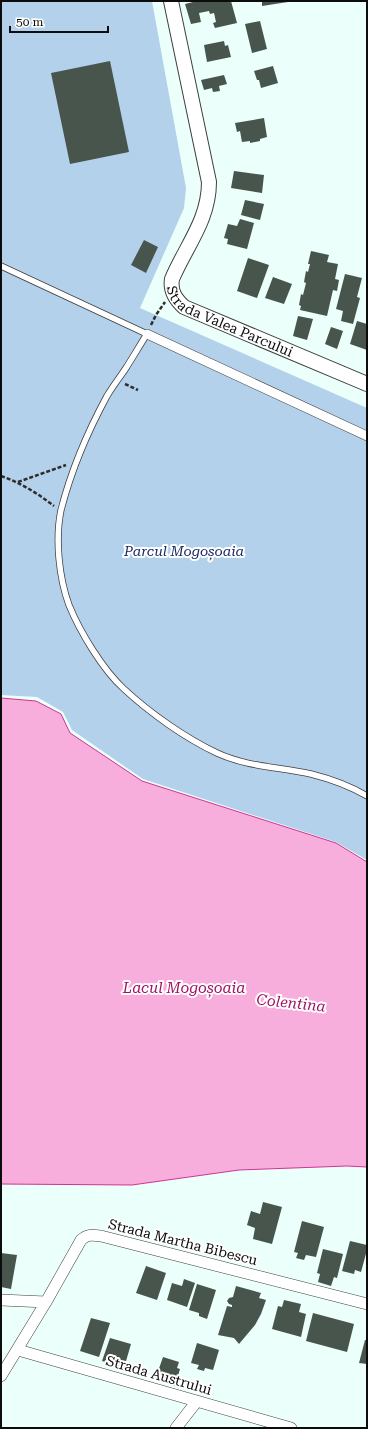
<svg xmlns="http://www.w3.org/2000/svg" width="368" height="1429" viewBox="0 0 368 1429" font-family="'Roboto Serif',serif">
<style>
.green{fill:#b4d1eb}
.water{fill:#f8aedd;stroke:#d23293}
.building{fill:#48554d}
.lines{fill:none;stroke-linecap:round;stroke-linejoin:round}
.service-casing{stroke:#3f3f3f;stroke-width:7}
.pedestrian-casing{stroke:#3f3f3f;stroke-width:10}
.minor-casing{stroke:#3f3f3f;stroke-width:12}
.tertiary-casing{stroke:#3f3f3f;stroke-width:16}
.path{stroke:#2e2e2e;stroke-width:2.5;stroke-dasharray:4 2;stroke-linecap:butt}
.service{stroke:#fff;stroke-width:5.5}
.pedestrian{stroke:#fff;stroke-width:9}
.minor{stroke:#fff;stroke-width:11}
.tertiary{stroke:#fff;stroke-width:14}
.labels{text-anchor:middle;stroke-width:4;stroke-linejoin:round;paint-order:stroke}
.street-label{font-size:14px;fill:#0c0c0c;stroke:#fff}
.park-label{font-size:14px;font-style:italic;fill:#1a2a66;stroke:#fff}
.water-label{font-size:15px;font-style:italic;fill:#a21164;stroke:#fff}
</style>
<rect width="100%" height="100%" fill="#ebfffb"/>
<path class="green" d="M1,1h151l34,187 -2,20 -44,100 227,100v452l-31,-18 -193,-63 -71,-49 -9,-18 -26,-15 -36,-2z"/>
<path class="water" d="M1,698l35,3 25,13 9,19 72,48 194,62 31,19v305l-20,-1 -108,4 -107,15 -131,-1z"/>
<path class="building" d="M197,1h34l6,22 -22,5 -2,-5 3,-1 -2,-9 -4,1 -1,-3 -10,2 2,9 -10,2 -6,-20z
M262,1h26v1l-26,4z
M260,21l7,28 -15,4 -7,-29z
M224,41l1,5 3,-1 3,12 -24,5 -3,-17z
M110,61l19,91 -59,12 -19,-91z
M273,66l5,17 -17,5 -2,-8h-2l-3,-9z
M224,75l3,9 -8,2 1,5 -7,1 -1,-4 -8,2 -3,-10z
M264,118l3,19 -7,2v2l-10,2v-2l-8,1 -2,-11 -3,1 -2,-9z
M234,171l30,4 -2,18 -31,-5z
M245,200l19,4 -4,16 -19,-5z
M240,219l14,4 -7,26 -20,-5 1,-5 -4,-1 4,-14 9,2z
M144,240l14,7 -12,26 -15,-8z
M311,251l18,4 -2,7 11,2 -3,15 4,1 -2,11 -4,-1 -6,26 -27,-6 1,-4 -2,-1 2,-11 2,1 3,-12 -2,-1 2,-11 2,1 2,-8h-2z
M248,258l21,7 -12,33 -20,-7z
M345,274l17,4 -5,19 3,1 -7,26 -12,-3 2,-10 -7,-2z
M273,277l19,7 -8,20 -19,-6z
M298,316l15,3 -6,21 -14,-4z
M357,321l10,3v26l-17,-6z
M331,327l12,4 -6,18 -12,-5z
M263,1202l19,5 -10,37 -19,-5 2,-11 -8,-3 4,-14 9,3z
M302,1221l22,6 -8,30 -10,-2 -2,5 -8,-2 2,-5 -4,-1z
M350,1241l17,4v5l-6,22 -6,-2 -1,4 -12,-3z
M323,1249l20,5 -6,24 -3,-1 -3,9 -13,-4 2,-8 -3,-1z
M1,1253l16,2 -6,34 -10,-2z
M146,1266l20,7 -9,27 -21,-7z
M184,1279l11,4 -8,24 -20,-7 5,-17 10,3z
M197,1284l19,6 -9,29 -8,-3v-3l-10,-3z
M236,1286l25,7 -2,5 7,2 -5,14 -6,11 -16,19 -5,-6 -16,-3 9,-29 5,1v-2l-3,-1 -2,-3 2,-3 4,-1z
M284,1300l17,4 -2,8 7,2 -5,23 -29,-8 6,-23 4,1z
M313,1313l41,11 -7,28 -41,-11z
M91,1318l19,5 -11,34 -19,-6z
M110,1338l21,6 -7,24 -22,-7z
M365,1340h2v24l-8,-1z
M197,1343l22,7 -6,20 -8,-2 -1,3 -7,-2 2,-4 -8,-2z
M163,1357l16,5 -2,6 3,1 -5,17 -20,-6z"/>
<g class="lines">
<g class="service-casing">
<path id="service" d="M1,266l146,68c-7,11 -14,23 -21,34 -6,9 -13,18 -19,28 -19,35 -36,75 -46,114 -6,29 -2,68 8,95 11,27 34,65 55,84 26,24 61,49 93,64 30,14 63,14 94,21 20,5 39,12 56,22"/>
</g>
<g class="pedestrian-casing">
<path id="pedestrian" d="M147,334l220,102"/>
</g>
<g class="minor-casing">
<path id="minor" d="M1,1300l45,2
M18,1350l273,78
M1,1376l45,-74 35,-62c6,-6 12,-5 20,-4l266,68
M176,1428l21,-27"/>
</g>
<g class="tertiary-casing">
<g id="tertiary">
<path id="s1" d="M171,1l38,181c0,38 -23,64 -37,97 -2,12 3,20 12,28l183,77"/>
</g>
</g>
<path class="path" d="M151,325l5,-10 9,-13
M125,384l13,6
M1,476c20,7 36,17 53,30
M18,482l48,-17"/>
<use href="#service" class="service"/>
<use href="#pedestrian" class="pedestrian"/>
<use href="#minor" class="minor"/>
<use href="#tertiary" class="tertiary"/>
</g>
<g class="labels">
<g class="street-label">
<text dy="5" stroke="none"><textPath href="#s1" startOffset="368">Strada Valea Parcului</textPath></text>
<text transform="translate(183 1242) rotate(14)" y="5">Strada Martha Bibescu</text>
<text transform="translate(159 1375) rotate(16)" y="5">Strada Austrului</text>
</g>
<g class="park-label">
<text x="184" y="556">Parcul Mogoșoaia</text>
</g>
<g class="water-label">
<text x="184" y="993">Lacul Mogoșoaia</text>
<text transform="translate(291 1003) rotate(6)" y="5">Colentina</text>
</g>
</g>
<rect width="368" height="1429" fill="none" stroke="#0c0c0c" stroke-width="4"/>
<path d="M10 26v6h98v-6" fill="none" stroke="#0c0c0c" stroke-width="2"/>
<text x="16" y="26" font-size="12" fill="#0c0c0c" stroke="#ffffff" stroke-width="3" paint-order="stroke">50 m</text>
</svg>
